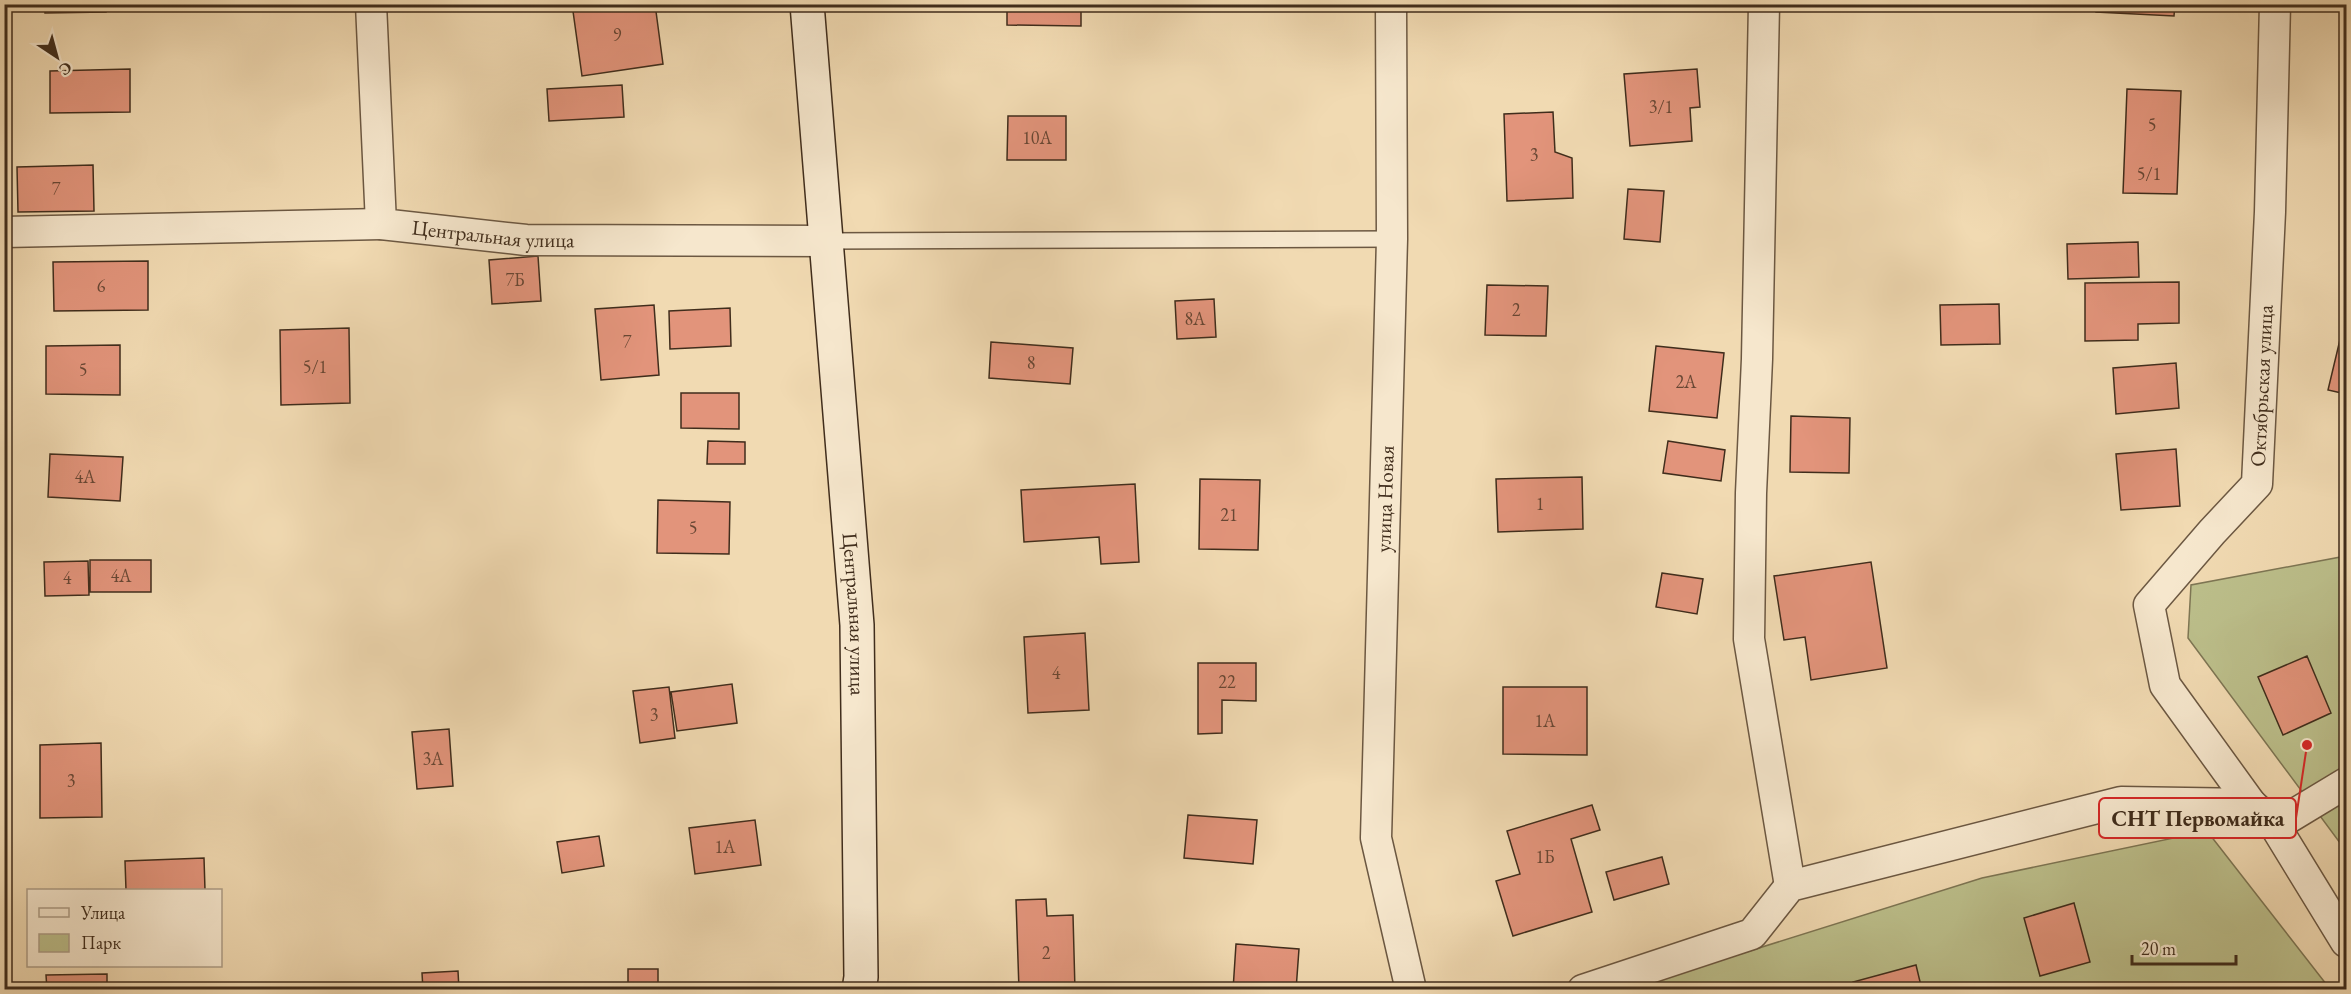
<svg xmlns="http://www.w3.org/2000/svg" width="2351" height="994" viewBox="0 0 2351 994" font-family="'EB Garamond',serif">
<style>
.green{fill:#bcbf8b;stroke:#7e7654;stroke-width:1.5}
.building{fill:#e2947b;stroke:#402d1c;stroke-width:1.5}
.lines{fill:none;stroke-linecap:round;stroke-linejoin:round}
.lane-casing{stroke:#6c5842;stroke-width:18}
.street-casing{stroke:#6c5842;stroke-width:33}
.secondary-casing{stroke:#402d1c;stroke-width:36}
.lane{stroke:#f6e7cd;stroke-width:15}
.street{stroke:#f6e7cd;stroke-width:30}
.secondary{stroke:#f6e7cd;stroke-width:33}
.labels{text-anchor:middle;stroke-width:4.5;stroke-linejoin:round;paint-order:stroke}
.number-label{font-size:18px;fill:#684734}
.street-label{font-size:21px;fill:#402d1c;stroke:#f6e7cd}
.leader{fill:none;stroke:#d62828;stroke-width:2}
.callout-dot{fill:#d62828;stroke:#f6e7cd;stroke-width:2}
.callout{fill:#f6e7cd;stroke:#d62828;stroke-width:2}
.callout-label{font-size:22px;text-anchor:middle;font-weight:bold;fill:#402d1c}
</style>
<rect width="100%" height="100%" fill="#f1dab2"/>
<filter id="stains"><feTurbulence type="fractalNoise" baseFrequency=".00333" numOctaves="4"/><feColorMatrix values="0 0 0 0 .2 0 0 0 0 .09 0 0 0 0 .02 0 0 0 .5 -.17"/></filter>
<radialGradient id="worn" r=".72"><stop offset=".6" stop-color="#630" stop-opacity="0"/><stop offset="1" stop-color="#630" stop-opacity=".3"/></radialGradient>
<path class="green" d="M2346,556v295l-158,-213 3,-53z
M2207,831l123,158 -705,1 357,-112z"/>
<path class="building" d="M45,4h61v8l-61,1z
M572,4h32v3l51,-3 8,60 -81,12z
M1007,4h74v22l-74,-1z
M1525,4h50v3h-50z
M2096,4h79l-1,12 -78,-4z
M2341,21h5v62h-6z
M130,69v43l-80,1v-42z
M1697,69l3,38 -10,1 2,33 -62,5 -6,-72z
M622,85l2,32 -75,4 -2,-32z
M2127,89l54,2 -4,103 -54,-1z
M1553,112l2,40 17,6 1,40 -66,3 -3,-87z
M1008,116h58v44h-59z
M93,165l1,46 -76,1 -1,-45z
M1628,189l36,2 -4,51 -36,-3z
M2344,194h2v76h-5z
M2138,242l1,35 -71,2 -1,-35z
M538,256l3,45 -49,3 -3,-44z
M148,261v49l-94,1 -1,-49z
M2179,282v41l-41,1v16l-53,1v-58z
M1487,285l61,1 -2,50 -61,-1z
M1214,299l2,38 -39,2 -2,-38z
M1999,304l1,40 -59,1 -1,-40z
M654,305l5,70 -58,5 -6,-71z
M730,308l1,38 -61,3 -1,-38z
M2343,327h3v67l-18,-4z
M349,328l1,75 -69,2 -1,-75z
M991,342l82,6 -3,36 -81,-6z
M120,345v50l-74,-1v-48z
M1656,346l68,7 -7,65 -68,-7z
M2176,363l3,45 -63,6 -3,-46z
M681,393h58v36l-58,-1z
M1791,416l59,2 -1,55 -59,-1z
M708,441l37,1v22h-38z
M1668,441l57,9 -4,31 -58,-8z
M2176,449l4,57 -59,4 -5,-56z
M50,454l73,3 -3,44 -72,-4z
M1582,477l1,52 -85,3 -2,-53z
M1200,479l60,1 -2,70 -59,-1z
M1135,484l4,78 -38,2 -2,-27 -75,5 -3,-52z
M658,500l72,2 -1,52 -72,-1z
M90,560h61v32h-61z
M88,561l1,34 -44,1 -1,-34z
M1871,562l16,106 -76,12 -6,-43 -21,3 -10,-64z
M1662,573l41,6 -6,35 -41,-7z
M1085,633l4,77 -61,3 -4,-76z
M2307,656l24,57 -48,22 -25,-58z
M1198,663h58v38l-34,-1v33l-24,1z
M732,684l5,39 -60,8 -6,-39z
M669,687l6,51 -35,5 -7,-52z
M1503,687h84v68l-84,-1z
M449,729l4,57 -36,3 -5,-57z
M101,743l1,74 -62,1v-73z
M1592,805l8,25 -29,9 21,73 -79,24 -17,-55 24,-7 -13,-43z
M1188,815l69,5 -4,44 -69,-6z
M755,820l6,45 -66,9 -6,-46z
M599,836l5,30 -42,7 -5,-31z
M1662,857l7,27 -55,16 -8,-28z
M204,858l1,32h-79l-1,-29z
M1046,899l1,17 26,-1 2,75h-56l-3,-90z
M2074,903l16,59 -50,14 -16,-58z
M1236,944l63,5 -3,41h-63z
M1916,965l6,25h-67l-2,-8z
M628,969h30v21h-30z
M458,971l1,19h-36l-1,-17z
M107,974v16h-60l-1,-15z"/>
<g class="lines">
<g class="lane-casing">
<path id="lane" d="M826,241l566,-2"/>
</g>
<g class="street-casing">
<g id="street">
<path id="s1" d="M371,4l10,220 145,16 300,1"/>
<path d="M1391,4l1,235 -16,599 35,152"/>
<path d="M1764,4l-7,355 -6,134 -2,146 41,247"/>
<path d="M4,232l377,-8"/>
<path id="s2" d="M2251,804l-86,-119 -16,-80 63,-73 45,-48 13,-272 5,-208"/>
<path d="M2275,826l71,-43"/>
<path d="M1583,990l169,-56 38,-48 331,-84 130,2 24,22 71,116"/>
</g>
</g>
<g class="secondary-casing">
<g id="secondary">
<path id="s3" d="M807,4l50,621 4,352 -2,13"/>
</g>
</g>
<use href="#lane" class="lane"/>
<use href="#street" class="street"/>
<use href="#secondary" class="secondary"/>
</g>
<g class="labels">
<g class="number-label">
<text x="617" y="41">9</text>
<text x="1661" y="113">3/1</text>
<text x="2152" y="131">5</text>
<text x="1037" y="144">10А</text>
<text x="1534" y="161">3</text>
<text x="2149" y="180">5/1</text>
<text x="56" y="195">7</text>
<text x="515" y="286">7Б</text>
<text x="101" y="292">6</text>
<text x="1516" y="316">2</text>
<text x="1195" y="325">8А</text>
<text x="627" y="348">7</text>
<text x="1031" y="369">8</text>
<text x="315" y="373">5/1</text>
<text x="83" y="376">5</text>
<text x="1686" y="388">2А</text>
<text x="85" y="483">4А</text>
<text x="1540" y="510">1</text>
<text x="1229" y="521">21</text>
<text x="693" y="534">5</text>
<text x="121" y="582">4А</text>
<text x="67" y="584">4</text>
<text x="1056" y="679">4</text>
<text x="1227" y="688">22</text>
<text x="654" y="721">3</text>
<text x="1545" y="727">1А</text>
<text x="433" y="765">3А</text>
<text x="71" y="787">3</text>
<text x="725" y="853">1А</text>
<text x="1545" y="863">1Б</text>
<text x="1046" y="959">2</text>
</g>
<g class="street-label">
<text dy="7" stroke="none"><textPath href="#s1" startOffset="333">Центральная улица</textPath></text>
<text dy="7" stroke="none"><textPath href="#s2" startOffset="489">Октябрьская улица</textPath></text>
<text transform="translate(1385 499) rotate(-88)" y="7">улица Новая</text>
<text dy="7" stroke="none"><textPath href="#s3" startOffset="612">Центральная улица</textPath></text>
</g>
</g>
<path class="leader" d="M2307 745L2296 818"/>
<circle class="callout-dot" cx="2307" cy="745" r="6"/>
<rect class="callout" x="2099" y="798" width="197" height="40" rx="6"/>
<g class="callout-label">
<text x="2198" y="826">СНТ Первомайка</text>
</g>
<rect width="2351" height="994" fill="none" stroke="#f1dab2" stroke-width="24"/>
<rect x="6" y="6" width="2339" height="982" fill="none" stroke="#402d1c" stroke-width="3"/>
<rect x="12" y="12" width="2327" height="970" fill="none" stroke="#402d1c" stroke-width="1.5"/>
<rect x="27" y="889" width="195" height="78" fill="#f6e7cd" stroke="#ad9d86" stroke-width="1.5"/>
<rect x="39" y="908" width="30" height="9" fill="#f6e7cd" stroke="#ad9d86" stroke-width="1.5"/>
<text x="81" y="919" font-size="18" fill="#402d1c">Улица</text>
<rect x="39" y="934" width="30" height="18" fill="#bcbf8b" stroke="#ad9d86" stroke-width="1.5"/>
<text x="81" y="949" font-size="18" fill="#402d1c">Парк</text>
<g transform="translate(57 57) rotate(144)" stroke="#f6e7cd" stroke-width="4.5" paint-order="stroke">
<path d="M0-4.5L10 22L0 15L-10 22Z" fill="#402d1c"/>
<text y="-9" font-size="16" font-weight="bold" text-anchor="middle" fill="#402d1c">С</text>
</g>
<path d="M2132 955v9h104v-9" fill="none" stroke="#402d1c" stroke-width="3"/>
<text x="2141" y="955" font-size="18" fill="#402d1c" stroke="#f6e7cd" stroke-width="4.5" paint-order="stroke">20 m</text>
<rect width="100%" height="100%" filter="url(#stains)"/>
<rect width="100%" height="100%" fill="url(#worn)"/>
</svg>
